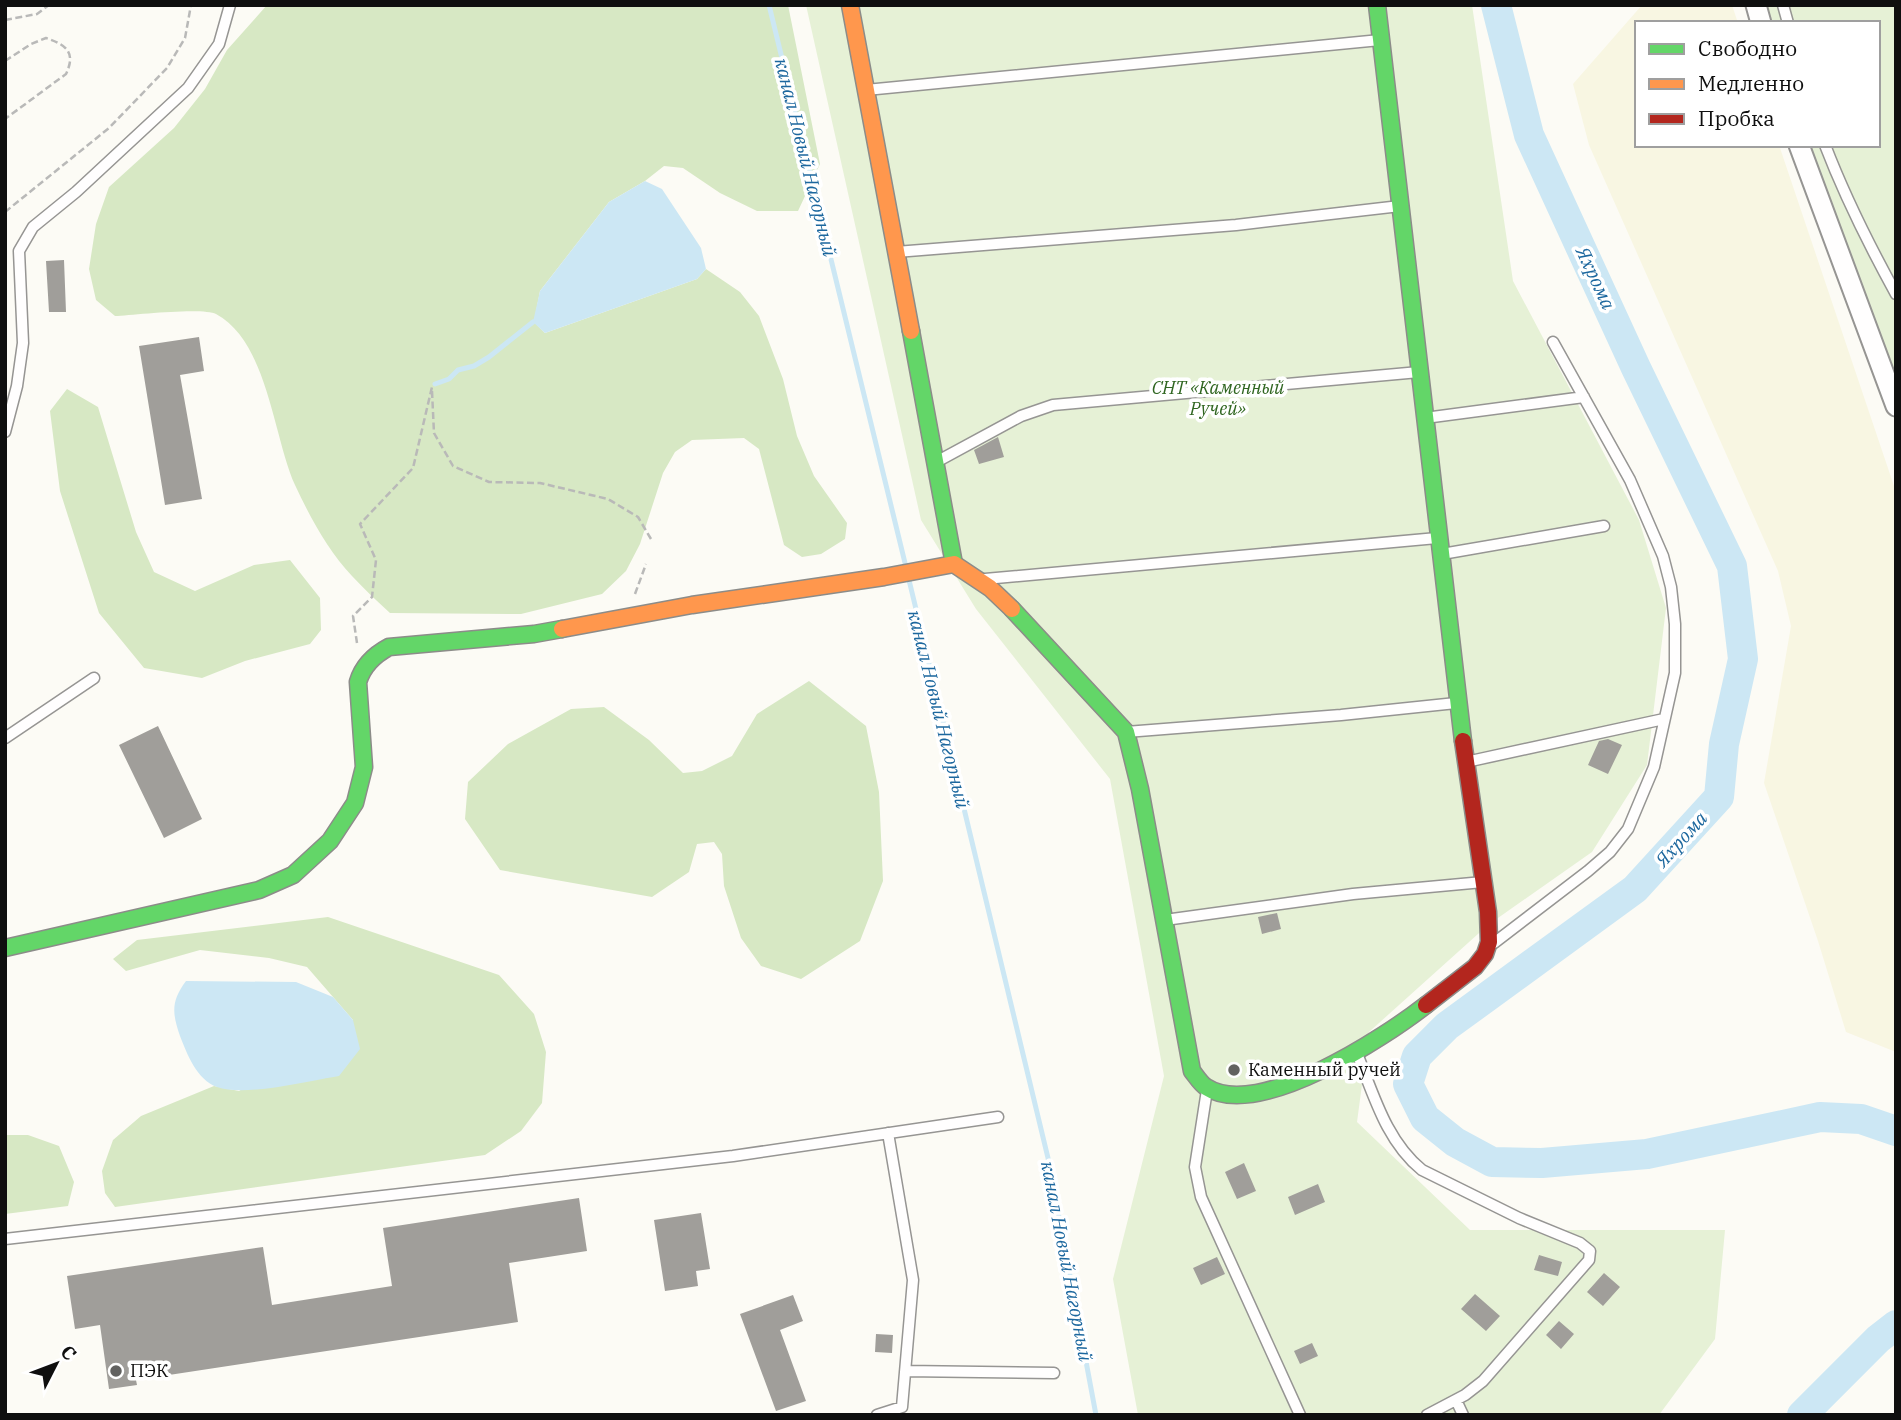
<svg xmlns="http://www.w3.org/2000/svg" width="1901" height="1420" viewBox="0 0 1901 1420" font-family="'IBM Plex Serif',serif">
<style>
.farmland{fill:#f8f6e2}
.green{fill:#e6f1d6}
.forest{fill:#d7e8c4}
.water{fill:#cce7f4}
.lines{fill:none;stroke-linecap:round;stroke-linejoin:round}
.stream{stroke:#cce7f4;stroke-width:5}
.river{stroke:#cce7f4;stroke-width:30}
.building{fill:#a09e9a}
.lane-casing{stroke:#969593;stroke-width:13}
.street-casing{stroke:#969593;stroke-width:23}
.fast-casing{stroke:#8c8c89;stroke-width:19}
.slow-casing{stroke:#8c8c89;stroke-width:19}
.jam-casing{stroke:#8c8c89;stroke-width:19}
.path{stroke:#b9b9b8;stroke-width:2.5;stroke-dasharray:7 3.5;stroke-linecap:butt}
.lane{stroke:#fffefe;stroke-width:10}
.street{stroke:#fffefe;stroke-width:19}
.fast{stroke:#63d668;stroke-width:16}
.slow{stroke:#ff974d;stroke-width:16}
.jam{stroke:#b3261e;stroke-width:16}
.poi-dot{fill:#626260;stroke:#fff;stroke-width:2.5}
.labels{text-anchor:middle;stroke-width:7;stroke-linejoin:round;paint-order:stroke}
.park-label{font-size:18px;font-style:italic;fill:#306621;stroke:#fff}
.poi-label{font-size:18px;fill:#0f0f0f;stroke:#fff;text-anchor:start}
.water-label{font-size:19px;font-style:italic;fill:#1c679e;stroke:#fff}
</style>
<rect width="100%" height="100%" fill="#fcfbf5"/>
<path class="farmland" d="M1642,5h90l6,18h-101v122h142l117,347v560l-50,-20 -28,-91 -54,-158 27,-157 -13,-55 -189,-426 -16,-61z"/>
<path class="green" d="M806,5h666l41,276 126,239 27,88 -19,157 -55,87 -104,73 -119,107 -12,90 113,108h255l-10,109 -56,76h-521l-25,-136 51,-203 -54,-297 -134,-170 -55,-89z
M1765,5h131v382l-87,-242h69v-122h-107z"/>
<path class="forest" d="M267,5h521l32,159 -22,47h-41l-37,-18 -37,-25 -19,-2 -19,15 -36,21 -69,89 -6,31 11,11 152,-54 9,-10 34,23 19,24 24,63 14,57 17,40 33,47 -2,16 -24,15 -19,3 -18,-12 -25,-96 -15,-11 -52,2 -17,12 -12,21 -23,71 -14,27 -24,23 -81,20 -131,-1c-13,-12 -26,-24 -38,-37 -24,-25 -42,-59 -57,-91 -22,-49 -27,-143 -79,-171 -13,-7 -83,1 -101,2l-19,-16 -7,-31 7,-45 13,-37 65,-59 31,-39 22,-39z
M67,389l31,18 38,125 18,40 41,19 59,-26 36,-5 30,38 1,32 -11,14 -65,17 -43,17 -58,-10 -45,-55 -39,-122 -10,-80z
M809,681l57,45 13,66 4,89 -23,60 -59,38 -40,-13 -20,-28 -17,-52 -2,-32 -8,-12 -17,2 -8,28 -37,25 -152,-27 -35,-51 3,-37 40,-38 63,-35 33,-2 45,33 34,33 19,-2 30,-15 25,-42z
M328,917l171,58 35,39 12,38 -4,51 -21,28 -36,24 -370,52 -10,-14 -3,-22 11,-31 28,-24 73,-30 25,5 114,-71 -46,-53 -38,-9 -69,-8 -74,21 -13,-12 24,-19z
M5,1135h23l31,11 15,36 -6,24 -63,8z"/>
<path class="water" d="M645,181l17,8 39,59 5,21 -9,10 -152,54 -12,-11 7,-31 69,-89z
M186,981l110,1 37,15 20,23 7,29 -21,27c-31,5 -94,21 -122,11 -20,-7 -30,-33 -37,-51 -8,-23 -9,-35 6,-55z"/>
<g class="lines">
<path class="stream" d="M769,5l137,562
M435,384l14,-5 9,-9 16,-4 15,-9 44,-35
M909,580l139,578 48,257"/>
<path class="river" d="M1496,5l33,130 107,233 96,198 11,93 -19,85 -5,53 -84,92 -188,137 -30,30 -9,28 17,34 30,24 37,20 50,1 105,-9 173,-37 41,2 35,12
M1802,1415l76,-76 18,-14"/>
</g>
<path class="building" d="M64,260l2,52h-17l-3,-51z
M199,337l5,34 -24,4 22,124 -37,6 -26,-159z
M998,437l6,20 -25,7 -5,-14z
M158,726l44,93 -38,19 -45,-93z
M1608,739l14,6 -14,29 -20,-9 11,-24z
M1277,913l4,16 -19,5 -4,-17z
M1244,1163l12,28 -19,8 -12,-27z
M1318,1184l7,18 -30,13 -7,-18z
M579,1198l8,53 -78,12 9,59 -382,58 1,5 -28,4 -9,-64 -25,4 -8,-53 196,-29 9,58 120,-19 -9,-58z
M701,1213l9,56 -14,2 2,15 -33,5 -11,-71z
M1539,1255l23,7 -4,14 -24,-6z
M1217,1257l8,17 -24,11 -8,-17z
M1604,1273l16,14 -17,19 -16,-14z
M1475,1294l25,22 -14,15 -25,-22z
M793,1295l10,26 -23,9 26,71 -30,10 -36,-97z
M1559,1321l15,13 -13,15 -15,-14z
M876,1334l17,1 -1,18 -17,-1z
M1312,1343l6,13 -18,8 -6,-13z"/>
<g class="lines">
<g class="lane-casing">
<path id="lane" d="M1783,5l5,18
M866,90l514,-50
M1825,145c20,52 44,100 71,149
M896,252l340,-27 164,-19
M1425,418l159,-21
M5,432l12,-46 6,-43 -4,-92 14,-24 43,-35 112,-104 31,-44 11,-39
M938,461l83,-45 32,-11 366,-33
M1442,554l162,-28
M985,579l452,-41
M1126,732l215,-17 115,-12
M5,738l89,-60
M1466,762l198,-43
M1165,920l188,-26 130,-12
M1494,943l94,-72 22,-19 18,-23 26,-62 21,-94v-49l-4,-37 -8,-31 -33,-76 -77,-138
M1358,1056c16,40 29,86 64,114l97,48 61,25 10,8 -1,9 -106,121 -18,14 -38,20
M1207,1090l-12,77 6,30 99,218
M5,1239l728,-83 265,-39
M905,1371l149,2
M1456,1400l7,15
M877,1415l25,-8 11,-127 -25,-147"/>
</g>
<g class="street-casing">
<path id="street" d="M1756,5l5,18
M1799,145l97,261"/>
</g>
<g class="fast-casing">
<path id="fast" d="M1377,5l86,736
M911,331l43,233
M1012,609l114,123 14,57 52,282c4,5 9,13 14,16 52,34 179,-50 220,-82
M5,948l254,-58 34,-15 37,-34 25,-38 9,-36 -6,-85c5,-17 16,-27 31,-35l145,-13 28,-5"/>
</g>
<g class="slow-casing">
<path id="slow" d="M850,5l61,326
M562,629l130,-24 192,-28 70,-13 36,24 22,21"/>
</g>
<g class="jam-casing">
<path id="jam" d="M1426,1005l49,-38 10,-13 4,-12 -1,-30 -25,-171"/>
</g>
<path class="path" d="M5,20l32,-6 12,-9
M5,61l26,-17 15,-6c21,7 30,15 20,36l-61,45
M5,212l104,-84 58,-60 18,-30 6,-33
M432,391l2,42 19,33 36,16 51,1 68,16 30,18 13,22
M635,594l11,-30
M357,643l-4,-27 19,-19 4,-37 -16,-36 53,-56 19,-81"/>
<use href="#lane" class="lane"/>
<use href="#street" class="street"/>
<use href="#fast" class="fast"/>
<use href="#slow" class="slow"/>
<use href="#jam" class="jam"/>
</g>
<g class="poi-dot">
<circle cx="1234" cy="1070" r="7"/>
<circle cx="116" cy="1371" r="7"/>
</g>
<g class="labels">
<g class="park-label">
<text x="1218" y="394">СНТ «Каменный<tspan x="1218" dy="21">Ручей»</tspan></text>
</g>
<g class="poi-label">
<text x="1248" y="1076">Каменный ручей</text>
<text x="130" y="1377">ПЭК</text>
</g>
<g class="water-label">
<text transform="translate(806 157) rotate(76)" y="7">канал Новый Нагорный</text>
<text transform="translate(1596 278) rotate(65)" y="7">Яхрома</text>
<text transform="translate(939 709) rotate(76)" y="7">канал Новый Нагорный</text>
<text transform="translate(1681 839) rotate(-48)" y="7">Яхрома</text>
<text transform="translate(1067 1261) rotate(79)" y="7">канал Новый Нагорный</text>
</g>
</g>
<rect width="1901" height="1420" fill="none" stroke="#0f0f0f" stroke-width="14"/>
<rect x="1635" y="21" width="245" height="126" fill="#ffffff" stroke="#9f9f9f" stroke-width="2"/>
<rect x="1649" y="44" width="35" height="10" fill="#63d668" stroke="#9f9f9f" stroke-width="2"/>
<text x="1698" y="56" font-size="21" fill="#0f0f0f">Свободно</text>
<rect x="1649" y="79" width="35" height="10" fill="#ff974d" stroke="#9f9f9f" stroke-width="2"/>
<text x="1698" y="91" font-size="21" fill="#0f0f0f">Медленно</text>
<rect x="1649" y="114" width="35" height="10" fill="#b3261e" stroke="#9f9f9f" stroke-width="2"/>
<text x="1698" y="126" font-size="21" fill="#0f0f0f">Пробка</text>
<g transform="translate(56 1364) rotate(48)" stroke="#ffffff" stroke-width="5" paint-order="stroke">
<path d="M0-5L12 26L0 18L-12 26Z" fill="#0f0f0f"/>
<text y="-10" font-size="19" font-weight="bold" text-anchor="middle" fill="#0f0f0f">С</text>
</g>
</svg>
